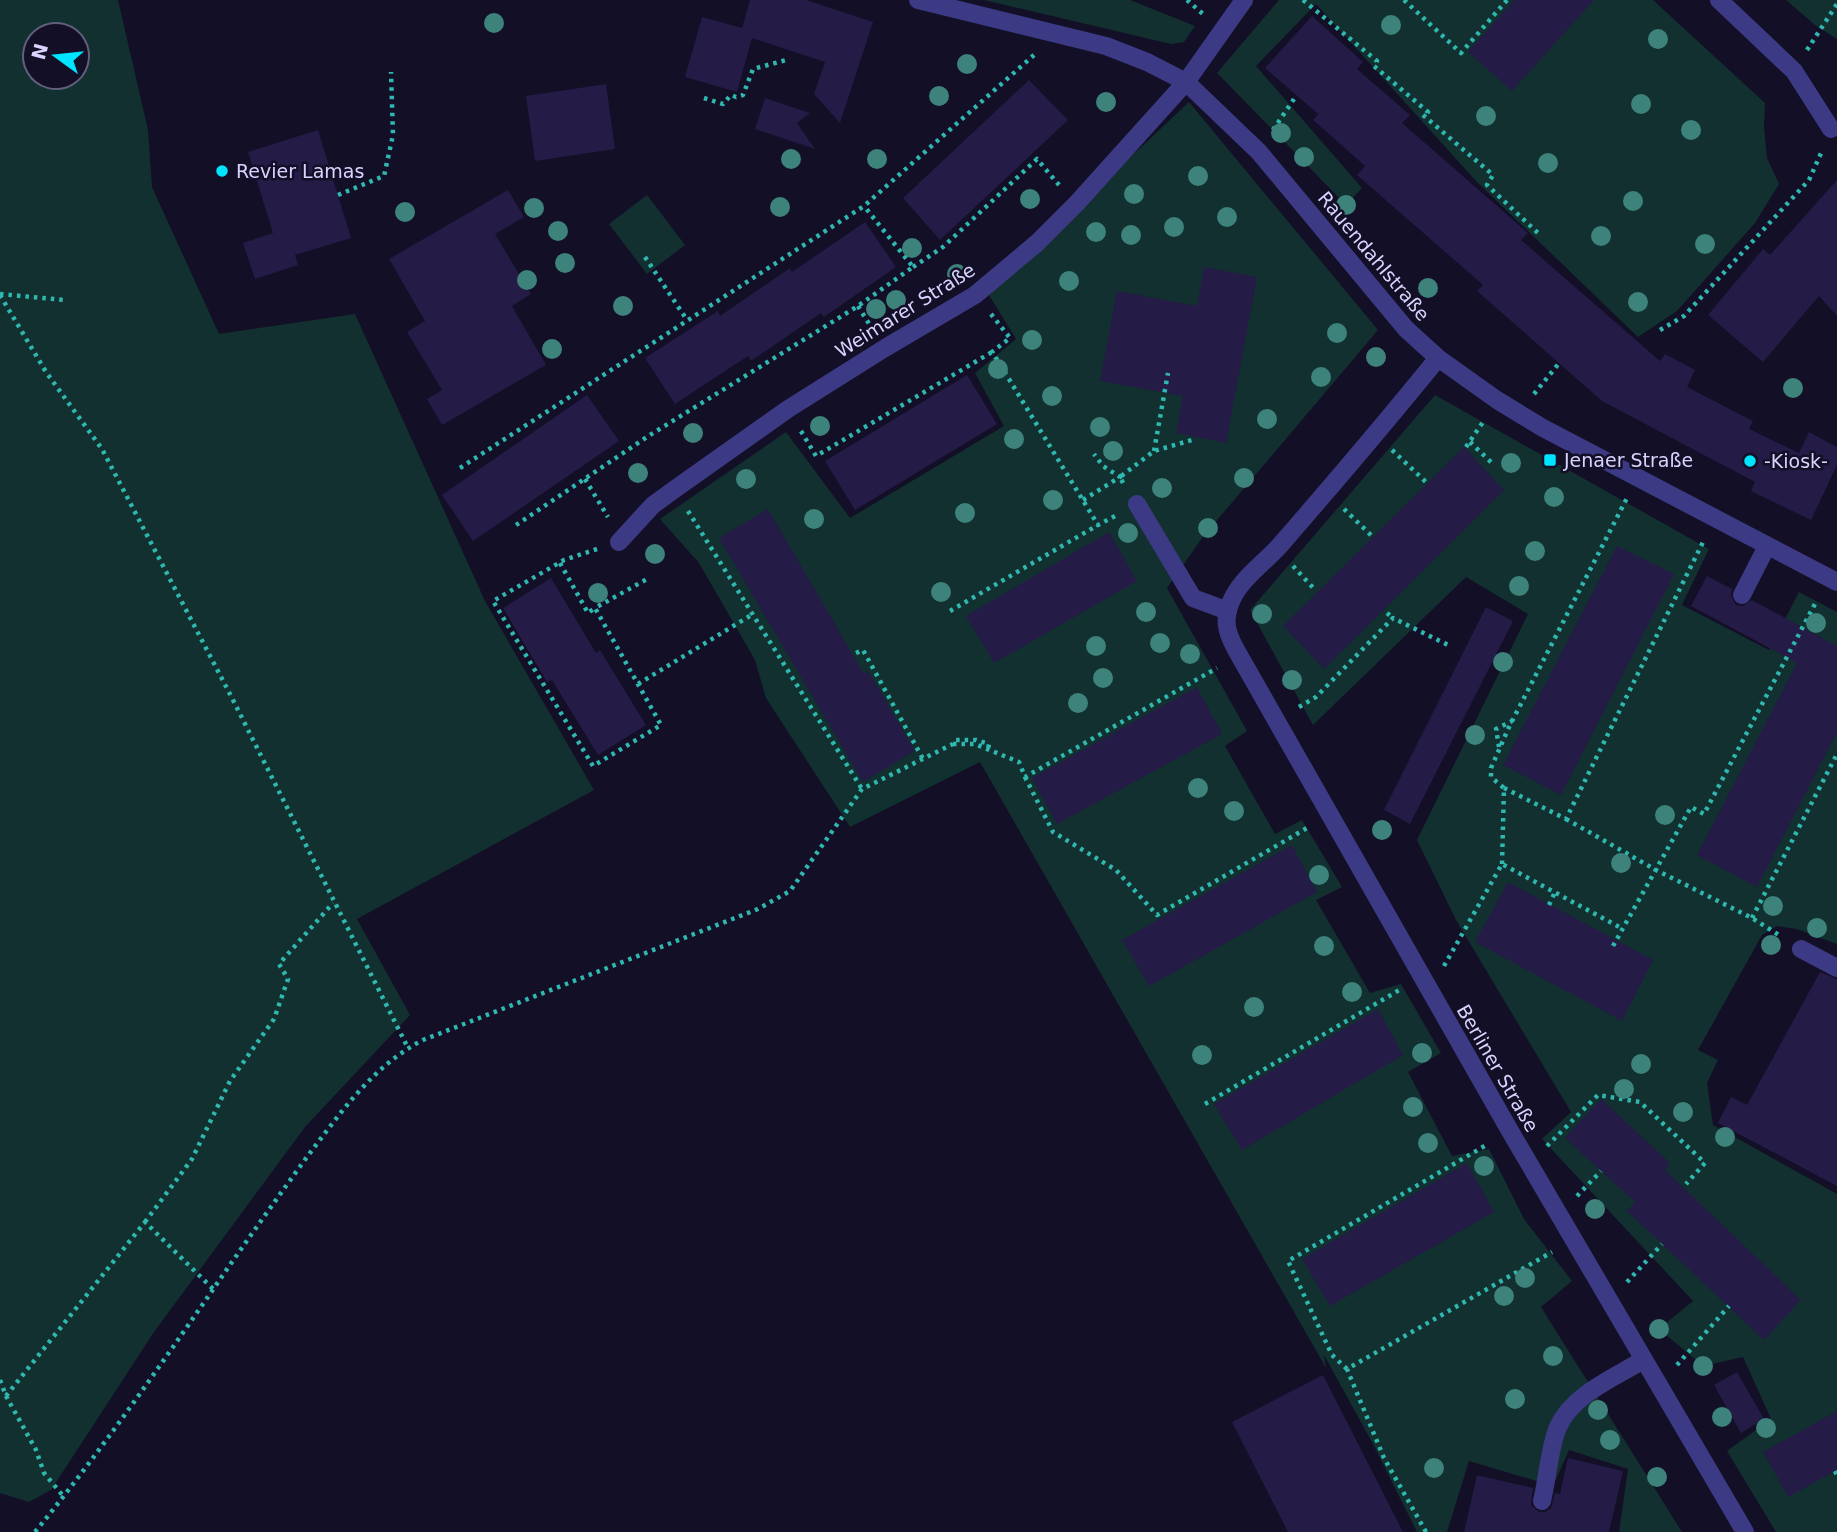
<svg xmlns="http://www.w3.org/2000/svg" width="1837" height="1532" viewBox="0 0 1837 1532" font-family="'DejaVu Sans',sans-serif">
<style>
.green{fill:#12302f;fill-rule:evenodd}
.building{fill:#241b47}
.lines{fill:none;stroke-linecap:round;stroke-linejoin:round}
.path{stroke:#2fb8b0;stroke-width:4.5;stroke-dasharray:3.5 5;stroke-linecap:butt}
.lane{stroke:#3d3a85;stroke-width:18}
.street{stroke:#3d3a85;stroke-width:18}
.tree{fill:#3d827b}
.poi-dot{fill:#00e5ff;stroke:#130f26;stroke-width:2.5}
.labels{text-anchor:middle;stroke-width:5;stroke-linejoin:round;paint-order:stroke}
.poi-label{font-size:19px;fill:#d9d4ff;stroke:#130f26;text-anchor:start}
.street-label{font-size:19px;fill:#d9d4ff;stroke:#130f26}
</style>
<rect width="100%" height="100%" fill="#130f26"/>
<path class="green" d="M0,0h118l30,130 4,57 67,147 136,-20 130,287 109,189 -237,129 53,96 -105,112 -151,205 -103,158 -22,12 -29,-9zM35,35h42v42h-42z
M984,0h146l65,26 -11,16 -13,2z
M1279,0h374l112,103 -1,25 3,30 12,26 -24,39 -78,88 -39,26 -162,-156 -160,-177 -60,62 106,122 -16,17 -129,-132z
M1786,0h51v39l-22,-14z
M1189,102l189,228 -176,208 -35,50 80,143 -22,15 50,88 27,-14 40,67 -26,13 54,93 31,-9 40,69 -33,19 44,84 37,-7 35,70 48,62 -31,26 141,225h-63l9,-63 -59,-19 -16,36 -84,-25 -22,71h-30l-44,-88 -49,-89 2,13 -346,-606 -130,65 -84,-129 -11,-38 -56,-97 -39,-44 126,-87 64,86 154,-92 -29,-53 41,-34 -29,-47z
M647,195l38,50 -38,29 -38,-50z
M1435,395l274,154 -27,56 87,45 30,-58 38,20v332l-40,-15 -20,-3 -15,9 -64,115 20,10 -11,23 6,42 124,69v338h-61l-49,-81 44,-32 -28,-62 -40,9 -44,-37 34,-28 -151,-162 29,-27 -115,-192 -39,-80 111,-226 -62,-37 -153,148 -63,-115z"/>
<path class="building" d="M750,0h56l67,22 -33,101 -26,-29 11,-32 -73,-24 -15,54 -52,-15 17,-60 40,11z
M1514,0h80l-82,91 -44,-39z
M1312,16l51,46 -6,7 53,46 -8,8 126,110 -7,7 139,121 5,-7 30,16 -8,17 66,34 -4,8 50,24 10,-21 28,15v18l-26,55 -60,-29 4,-9 -153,-81 -125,-110 6,-6 -126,-110 8,-9 -52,-46 5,-6 -53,-46z
M1029,80l39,40 -128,120 -37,-42z
M606,84l9,65 -80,12 -9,-65z
M765,98l45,15 -13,10 18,26 -60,-20z
M318,130l33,108 -56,17 3,10 -43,14 -12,-36 30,-10 -25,-81z
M1837,180v136l-18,-20 -56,66 -55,-47 55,-66 7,6z
M508,190l16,27 -29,17 36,60 -19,12 34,59 -104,60 -15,-26 15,-9 -35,-58 18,-11 -36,-62z
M865,222l31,45 -72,50 -3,-4 -70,48 -3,-5 -73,48 -30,-46 73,-47 2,5 70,-48 2,4z
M1204,267l53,10 -31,166 -50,-10 7,-37 -83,-15 17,-90 80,15z
M967,375l30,49 -142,86 -30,-49z
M587,395l32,46 -146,100 -31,-46z
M1464,447l40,43 -180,179 -41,-43z
M768,509l96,165 4,-3 47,80 -52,31 -144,-244z
M1109,532l28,49 -143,82 -28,-47z
M1617,546l57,28 -113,221 -58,-30z
M1707,576l25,13 -1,7 5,9 7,1 9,-6 85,46v86l-80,155 -60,-32 100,-192 -106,-57z
M551,578l45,75 4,-3 46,75 -48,30 -46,-75 -5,2 -44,-74z
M1486,607l27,14 -103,203 -26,-14z
M1197,687l25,47 -165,90 -25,-46z
M1292,845l25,47 -168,94 -27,-46z
M1508,882l145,78 -31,61 -147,-79z
M1820,972l17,7v207l-119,-63 13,-26 16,8z
M1378,1009l25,46 -161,95 -28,-46z
M1601,1099l69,64 -5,7 136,130 -37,40 -137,-129 8,-9 -70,-64z
M1467,1163l27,49 -164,94 -28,-47z
M1737,1372l27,47 -23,14 -27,-48z
M1323,1375l80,157h-115l-56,-110z
M1837,1411v59l-49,27 -25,-45z
M1568,1458l55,13 -14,61h-145l13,-57 56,13 -2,17 8,7h6l6,-4 4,-15 5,1z"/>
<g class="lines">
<path class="path" d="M1187,0l16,14
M1303,0l74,61 -3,5 54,46 -5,3 70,60 -6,10 52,49
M1404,0l57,53 46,-53
M1807,50l30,-46
M704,98l19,6 8,-9 5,2 7,-2 10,-26 33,-9
M1273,130l23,-34
M338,195l46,-19 9,-41 -2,-63
M645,257l42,63
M913,267l30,-20 94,-88 22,26
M0,294l64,6
M0,295l46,77 56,77 130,249 176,350
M858,306l13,21
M991,314l19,24 -18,14 9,14 97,159 17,-9
M1660,330l24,-14 125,-136 13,-29
M1534,394l26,-32
M801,431l15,25 176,-104
M1470,442l23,22
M1466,447l17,-25
M1392,450l35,33
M1154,451l14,-78
M460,468l404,-262 170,-151
M585,479l23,38
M1123,483l-3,-6 34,-26 38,-11
M1083,500l37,-23 -17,-11 -9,-12
M1344,509l30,29
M688,511l174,278
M516,525l134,-90 208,-129 55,-39 -49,-61
M597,549l-33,11 -71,41 100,165 68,-41 -66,-117 52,-29
M560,563l28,50 7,-5
M1293,566l23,25
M950,611l148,-86
M1387,613l6,5
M856,653l7,-3 60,109
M638,684l115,-70
M1299,707l17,-10 77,-79 55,27
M953,744h22l44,18 6,15 192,-109
M1499,747l-3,-18 16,-8
M1025,777l28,55 63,38 41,45 150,-87
M1504,788l62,31 138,-279
M1566,819l90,51 96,48 30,19
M1502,864l2,-76 -13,-11v-9l18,-41 118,-229
M1549,905l6,-13
M1752,918l85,-164
M1613,946l78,-139 13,7 113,-214
M1444,966l58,-102 121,65
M1205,1104l196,-115
M1547,1146l51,-51 42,7 65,61 -19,21
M1577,1196l24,-25
M145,1222l47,-63 38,-78 44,-62 14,-40 -9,-15 54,-61
M1627,1282l35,-38
M1677,1365l52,-59
M1347,1369l-15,-14 -44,-94 200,-117
M0,1380l6,16 30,54 8,23 20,24
M6,1396l139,-174 68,67
M1835,1471l2,4
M35,1532c63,-77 120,-159 177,-241 30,-44 61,-87 92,-130 34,-45 68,-95 119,-121l335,-131 32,-18 72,-102 91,-45 2,-4h21l13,4 -1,5
M1426,1532l-42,-74 -37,-89 205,-117"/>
<path class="lane" d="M1137,504l56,94 35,13
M1742,595l25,-49
M1801,949l36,19
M1542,1501c5,-20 8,-56 16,-74 15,-33 56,-49 85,-67"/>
<path class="street" d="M918,0l188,46 41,16 39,20 73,70 147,177 32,29 59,42 46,28 294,154
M1719,0l75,71 37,58
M1438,358c-51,63 -103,124 -156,185 -17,20 -43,36 -52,61 -8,19 -1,34 9,51l271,476 235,401
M619,542l34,-37 22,-16 113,-80 97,-61 90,-53 62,-52 40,-40 109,-121 58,-82"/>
</g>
<g class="tree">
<circle cx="494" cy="23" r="10"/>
<circle cx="1391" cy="25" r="10"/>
<circle cx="1658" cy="39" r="10"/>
<circle cx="967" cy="64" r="10"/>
<circle cx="939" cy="96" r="10"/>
<circle cx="1106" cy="102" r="10"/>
<circle cx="1641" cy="104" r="10"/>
<circle cx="1486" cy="116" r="10"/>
<circle cx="1691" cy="130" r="10"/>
<circle cx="1281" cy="133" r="10"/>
<circle cx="1304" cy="157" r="10"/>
<circle cx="791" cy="159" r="10"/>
<circle cx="877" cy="159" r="10"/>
<circle cx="1548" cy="163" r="10"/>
<circle cx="1198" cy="176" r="10"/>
<circle cx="1134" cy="194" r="10"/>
<circle cx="1030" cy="199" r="10"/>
<circle cx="1633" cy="201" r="10"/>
<circle cx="1346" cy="205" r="10"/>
<circle cx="780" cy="207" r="10"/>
<circle cx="534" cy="208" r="10"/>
<circle cx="405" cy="212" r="10"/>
<circle cx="1227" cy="217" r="10"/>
<circle cx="1174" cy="227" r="10"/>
<circle cx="558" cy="231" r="10"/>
<circle cx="1096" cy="232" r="10"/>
<circle cx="1131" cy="235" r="10"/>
<circle cx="1601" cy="236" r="10"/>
<circle cx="1705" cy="244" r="10"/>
<circle cx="912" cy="248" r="10"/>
<circle cx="565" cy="263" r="10"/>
<circle cx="957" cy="274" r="10"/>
<circle cx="527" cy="280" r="10"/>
<circle cx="1069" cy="281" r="10"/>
<circle cx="1428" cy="288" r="10"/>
<circle cx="896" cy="300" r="10"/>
<circle cx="1638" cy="302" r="10"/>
<circle cx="623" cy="306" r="10"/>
<circle cx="876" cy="309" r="10"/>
<circle cx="1337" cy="333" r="10"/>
<circle cx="1032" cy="340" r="10"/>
<circle cx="552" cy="349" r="10"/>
<circle cx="1376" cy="357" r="10"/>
<circle cx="998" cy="369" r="10"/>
<circle cx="1321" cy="377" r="10"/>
<circle cx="1793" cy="388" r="10"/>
<circle cx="1052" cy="396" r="10"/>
<circle cx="1267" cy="419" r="10"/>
<circle cx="820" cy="426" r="10"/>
<circle cx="1100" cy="427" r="10"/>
<circle cx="693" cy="433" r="10"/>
<circle cx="1014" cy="439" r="10"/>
<circle cx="1113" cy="451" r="10"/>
<circle cx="1511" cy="463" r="10"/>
<circle cx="638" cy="473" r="10"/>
<circle cx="1244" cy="478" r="10"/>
<circle cx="746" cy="479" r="10"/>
<circle cx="1162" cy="488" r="10"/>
<circle cx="1554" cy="497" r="10"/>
<circle cx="1053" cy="500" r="10"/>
<circle cx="965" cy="513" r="10"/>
<circle cx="814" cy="519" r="10"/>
<circle cx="1208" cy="528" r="10"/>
<circle cx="1128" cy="533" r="10"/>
<circle cx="1535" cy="551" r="10"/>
<circle cx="655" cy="554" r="10"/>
<circle cx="1519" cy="586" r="10"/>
<circle cx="941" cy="592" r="10"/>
<circle cx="598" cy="593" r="10"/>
<circle cx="1146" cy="612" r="10"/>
<circle cx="1262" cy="614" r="10"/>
<circle cx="1816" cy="623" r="10"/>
<circle cx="1160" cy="643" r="10"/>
<circle cx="1096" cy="646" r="10"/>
<circle cx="1190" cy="654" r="10"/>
<circle cx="1503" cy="662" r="10"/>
<circle cx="1103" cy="678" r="10"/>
<circle cx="1292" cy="680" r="10"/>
<circle cx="1078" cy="703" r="10"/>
<circle cx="1475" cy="735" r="10"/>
<circle cx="1198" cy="788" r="10"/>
<circle cx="1234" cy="811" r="10"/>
<circle cx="1665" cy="815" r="10"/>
<circle cx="1382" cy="830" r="10"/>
<circle cx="1621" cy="863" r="10"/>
<circle cx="1319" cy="875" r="10"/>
<circle cx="1773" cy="906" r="10"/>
<circle cx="1817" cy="928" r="10"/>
<circle cx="1771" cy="945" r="10"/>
<circle cx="1324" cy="946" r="10"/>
<circle cx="1352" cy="992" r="10"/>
<circle cx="1254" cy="1007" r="10"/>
<circle cx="1422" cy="1053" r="10"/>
<circle cx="1202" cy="1055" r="10"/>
<circle cx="1641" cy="1064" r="10"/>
<circle cx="1624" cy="1089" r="10"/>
<circle cx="1413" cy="1107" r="10"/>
<circle cx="1683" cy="1112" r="10"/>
<circle cx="1725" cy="1137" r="10"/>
<circle cx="1428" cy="1143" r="10"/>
<circle cx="1484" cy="1166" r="10"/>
<circle cx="1595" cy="1209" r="10"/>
<circle cx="1525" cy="1278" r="10"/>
<circle cx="1504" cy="1296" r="10"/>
<circle cx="1659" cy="1329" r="10"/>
<circle cx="1553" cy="1356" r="10"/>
<circle cx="1703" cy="1366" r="10"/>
<circle cx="1515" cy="1399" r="10"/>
<circle cx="1598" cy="1410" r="10"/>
<circle cx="1722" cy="1417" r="10"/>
<circle cx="1766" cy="1428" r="10"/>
<circle cx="1610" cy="1440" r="10"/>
<circle cx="1434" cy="1468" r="10"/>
<circle cx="1657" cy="1477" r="10"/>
</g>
<g class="poi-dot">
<circle cx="222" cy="171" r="7"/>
<rect x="1543" y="453" width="14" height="14" rx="3.5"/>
<circle cx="1750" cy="461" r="7"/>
</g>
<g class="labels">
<g class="poi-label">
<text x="236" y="178">Revier Lamas</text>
<text x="1564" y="467">Jenaer Straße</text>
<text x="1764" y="468">-Kiosk-</text>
</g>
<g class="street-label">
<text transform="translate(1374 256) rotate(50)" y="7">Rauendahlstraße</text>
<text transform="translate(905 310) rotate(-32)" y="7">Weimarer Straße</text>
<text transform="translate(1498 1068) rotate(60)" y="7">Berliner Straße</text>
</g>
</g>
<g transform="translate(56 56) rotate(285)"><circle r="33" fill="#130f26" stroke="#625e7d" stroke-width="2"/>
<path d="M0-5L12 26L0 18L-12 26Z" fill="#00e5ff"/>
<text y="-10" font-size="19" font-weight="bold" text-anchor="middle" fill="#d9d4ff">N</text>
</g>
</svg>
